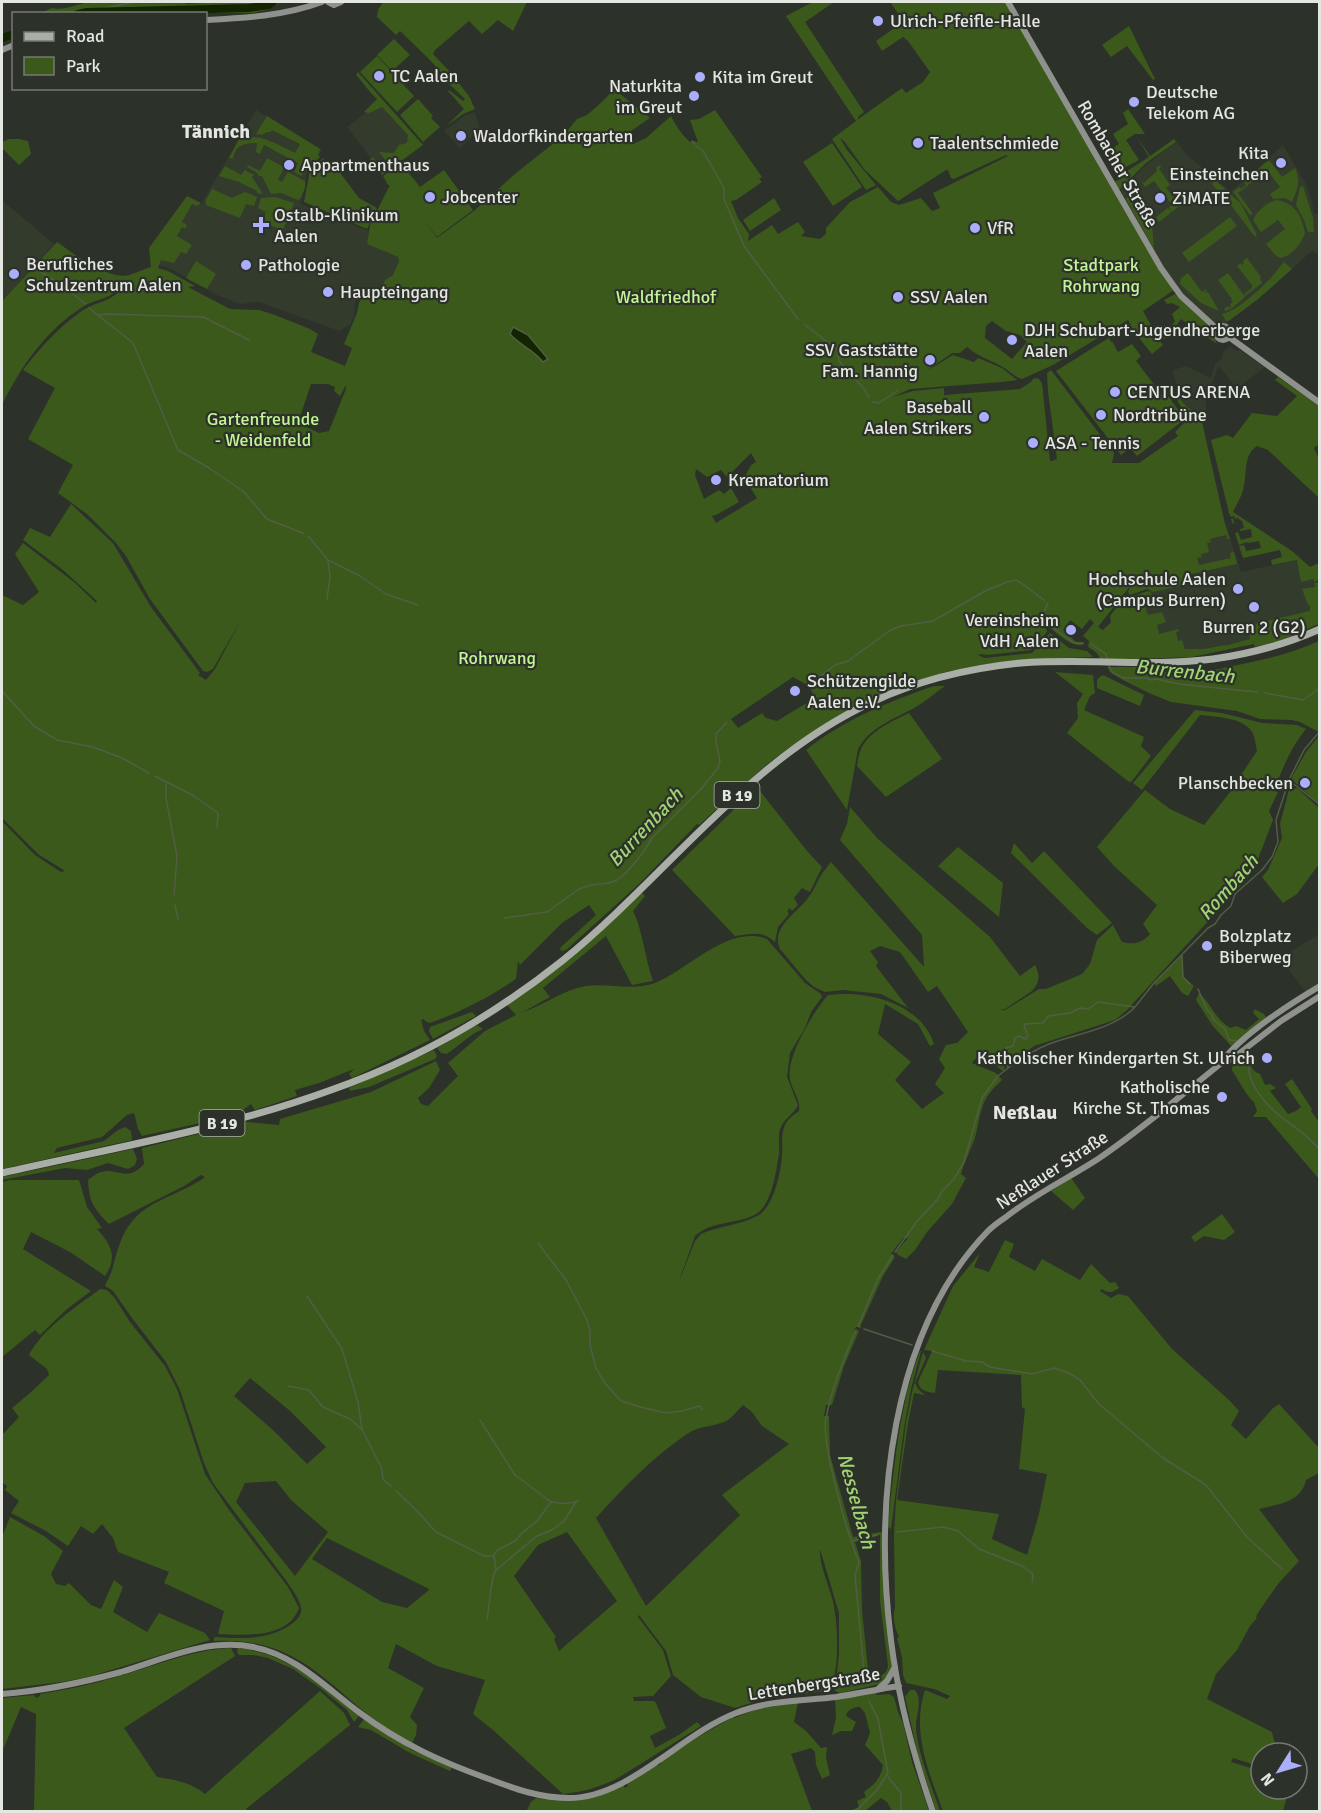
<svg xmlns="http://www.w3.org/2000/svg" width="1321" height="1813" viewBox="0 0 1321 1813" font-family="Signika,sans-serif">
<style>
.built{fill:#333b2d}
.green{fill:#3c591c;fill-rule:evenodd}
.water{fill:#132400;stroke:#515e44;stroke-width:1.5}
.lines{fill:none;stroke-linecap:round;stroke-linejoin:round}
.stream{stroke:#515e44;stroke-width:1.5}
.river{stroke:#132400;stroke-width:8}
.secondary{stroke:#8f928c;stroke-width:6}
.primary{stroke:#a9aea6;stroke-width:7}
.poi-dot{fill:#abaffb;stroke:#2c3129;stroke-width:2}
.labels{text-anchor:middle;stroke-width:4.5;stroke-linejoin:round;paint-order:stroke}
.shield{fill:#2c3129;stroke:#acb0aa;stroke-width:1.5}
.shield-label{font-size:16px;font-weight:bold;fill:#e3e6e1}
.poi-label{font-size:18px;fill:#e3e6e1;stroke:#2c3129;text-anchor:start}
.street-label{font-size:18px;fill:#e3e6e1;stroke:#2c3129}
.park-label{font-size:18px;fill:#c2f593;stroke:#2c3129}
.neighbourhood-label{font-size:20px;font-weight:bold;fill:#e3e6e1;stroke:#2c3129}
.water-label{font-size:20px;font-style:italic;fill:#a1d372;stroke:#2c3129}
</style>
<rect width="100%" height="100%" fill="#2c3129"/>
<path class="built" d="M382,100l39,45 -38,29 -36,-47z
M256,110l66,40 -6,11 -9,10 -2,18 -5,15 69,27 -2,13 31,13 1,4 -6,14 -8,5 -4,9 -7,7 -19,5 -1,15 -3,8 -12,7 -80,-29 -19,2 -23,-9 -48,-27 -14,-4 33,-67 13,7z
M475,112l5,17 -20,19 -16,-17 20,-15z
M1177,142l9,12 44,37 14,-10 39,-36 22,37 7,20 2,12 5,-1v42l-7,-4 -54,48 -34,26 -7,2 -41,-38 -58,-96 29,-29z
M2,200l52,44 -52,57z
M1230,346l6,5 4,-1 25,17 -28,22 -17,-22h-2l-12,32v12h-10l-10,-6 -9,-12v-8l-4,-12v-3l13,-4 25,12 4,-14 6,-4 3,-9z
M1225,522l16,50 56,-12 13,7 10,40 -32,26 -96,24 -81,-35 -1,-6 12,-16 26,-9 33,-7 17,-35z
M1319,934v51l-13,8 -26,-35z"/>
<path class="green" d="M89,2h98l-1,2 36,-2h59l-11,7 -17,4h-213l12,-5c11,3 26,-4 37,-6z
M383,2h144l-14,29 -15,-11 -16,14 -13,-13 -34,29 -2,4 19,20 -5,5 -18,-20 -29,-28 -4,4 -19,-18 1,-7z
M813,2h21l-29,20 59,90 -5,4 -2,4 45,-32 4,5 17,-11 7,-10 -22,-31 -5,-4 -21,14 -6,-10 24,-17v-8l-10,-14h115l169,288 -31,21 10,18 3,-1 3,6 11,-6 5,-7 -3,-7 8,-7 -8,-4 -5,1 -3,-4 11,-6 36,32 -5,6 3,2 2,-2 6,12 -36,-25 -13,18 -8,4 3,4 -11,9 -17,-21 -7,-13 -75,45 -31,14c-8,-2 -13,-9 -21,-13 -13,-7 -22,-9 -34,-19l-7,6h-8l-27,19 28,-17 21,7 4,-4 24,10 15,12 -15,2 -92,7 -17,8 20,-6 31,-3v7l76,-6 11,-7 2,-3 5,-1 4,5 8,78h2l5,-2 -9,-67 -1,-19 4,-3 63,83 -2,10h27l39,-27 -3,-4 11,-11 2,-4 -10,-15 -1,-8c6,9 12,17 24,18l1,10 23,102 5,15h-3l-1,-4 -16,4 1,3 -4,1 2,9 -8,2 1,3 -5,1 2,7 32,-7 -1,-5 4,-1 3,12 -50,11 2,7h4l1,1 -41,9 -6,-3 -17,6 -2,-3 3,-7 -33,42 5,3 8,-8 -1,-6 12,-16 26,-9 3,2 2,9 18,-4 1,2 -27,6 3,9 14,-3 4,10 -9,3 2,9 19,-5 1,2 -3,1 2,9 4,-1 3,9h19l21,-4v1l25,-7 -1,-14 61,-14v-6h-2l-6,-16 13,-2 -1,-4 5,-1v42l-40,17 -24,6 -1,-3 -62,13 -82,3 -10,-1 -3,-6 -9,-6 1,-6 -6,-5 11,-13 -4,-4 -8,10 -12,-9 -7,10 13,12h8l-1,3c-14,2 -28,-14 -39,-22l-6,-1 9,8v2l-16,18 -43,5 -11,-1 7,4 48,-5 18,-20 19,15 18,3 6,6 -61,2 -53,6 -33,7 -47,16 -74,37 -38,24 -21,16 -67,60 -2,-1 -57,59 -74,67 -5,1 -1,-3 36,-33 -7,-10 -27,18 -42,42 -2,-4 -2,18c-28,19 -55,33 -86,44l-5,-2 -1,-2 -3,1 3,11 6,9 -78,38 -3,-4 5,-5 -35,14 -24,7 2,6 -42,14 -4,-6 -15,11 -94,21 -4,-7 -4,-16 -7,2 -25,22 -45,11 -3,5 50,-12 14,-11 7,-3 6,4 1,9 -130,29v-348l33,34 26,17 4,-1 -27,-17 -36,-36v-223l21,10 16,-13 -24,-38 8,-11 51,39 22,21 1,-2 -34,-31 -40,-30 7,-12 20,9 21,-33 42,39 38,64 49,66 -2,2 8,5 9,-11 27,-51 -29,51 -6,3 -4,-1 -53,-72 -24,-43 -10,-13 -29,-29 -29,-21 15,-28 -45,-26 27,-51 -32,-18c16,-21 34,-41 56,-57 17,-13 29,-8 44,-26l-4,-1c-7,14 -22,12 -35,20 -38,24 -63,60 -82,99v-104l55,-59c17,12 50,38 72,33 7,-2 15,-6 22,-8l-2,-19 38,-52 14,7 -4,3 -5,-2 -10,18 5,3 -2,4 -3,-2 -5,9 15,9 -6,9 -5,-2 -7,11 -13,-3 -3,8 10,3 27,15 -7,1 42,22 29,1 16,5 35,14 8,5 -7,18 34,14 7,-18 -8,-4 13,-31 2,-10 2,-4 13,-3 7,-7 4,-9 8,-5 6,-14 -1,-4 -31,-13 3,-19 20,-40h-2l-5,-9 18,-13 19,24 24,-17 29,40 -36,27 -13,-17 13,18 38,-28 41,-37 48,-38 13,-16 10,-4 16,-14 11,-12 36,29 -25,17v4l8,5 13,-6 25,-22c5,10 11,19 19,26l3,-1 5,1 -8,-22 9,-1 16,-9 47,67 -3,2 3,3 -26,18 -5,1 7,17 11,16 -1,7 24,-16 6,9 20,-12 7,10 -4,4 19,3 6,-5v-6l24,-26 28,-15 13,15 8,3 22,-7 11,13 8,-3 -7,-15 75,-37 -2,-1 -52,24 -3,-1 -3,-8h-2l-48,31 -33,-31 -21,-29 -4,-3 7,12 29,35 -10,5 -34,-51 24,-18 -70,-105zM992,321l14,10 14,4 7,7 -15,17 -27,-21 1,-12zM311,384h17l7,3 -1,4 6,5 6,-11v4l-17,42 -10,2 -21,-10zM751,453l5,9 -5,3 -7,13 13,20 -41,25 -4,-7 4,-1 23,-13 -8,-14 -7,6 -5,-4 -15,9 -9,-24 1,-6 11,8 14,-7 6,7zM793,677l16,9 6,12 -38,23 -11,-3 -4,-5 -24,15 -7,-9z
M1129,26l26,53 -2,1 -26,-34 -16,11 -9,-12z
M394,39l16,16 -18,16 -15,-16z
M377,56l37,40 -17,16 -37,-40z
M358,72l65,73 -41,30 -12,-16 3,-2 8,10 6,-5 -8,-10 15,1 5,-8 8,-2 1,-8 -26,-28 -13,6 -5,-1 13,-13c-8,-7 -13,-16 -21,-24z
M453,76l16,20 6,13 -12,5 -17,12 18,-17 -16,-18 1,-1 14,11 2,-2 -18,-17z
M418,99l15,17 -2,2 9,9 -17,15 -23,-27z
M1128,109l17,25h-10l15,22 24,-17 2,3 -30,21 -27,27 -5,-8 15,-8 -2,-3 22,-14 -14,-23 -9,6 13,20 -15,8 -3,-4 -2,2 -10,-16 10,-6 -6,-10 15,-10 -5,-11z
M267,116l53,33 -2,6 2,2 -19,19 -7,-4 4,-9 -34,-18 -4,9 -4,-2 1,-9c-13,0 -22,2 -24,16l-4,-1 10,-19c21,-7 38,6 56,14l5,-9 -28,-14 -1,2h-4l-5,3 -6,-1z
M9,139h10l9,2 3,13 -12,11 -17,-17v-6z
M832,143l30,44 -29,19 -30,-44z
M267,158l17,9 -6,13 4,2 6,-10 17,9v7l-5,11 -2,1 -17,-7 -10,1 -9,-18h-3l-3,-4 -9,-5 1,-2 12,6z
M323,158l6,7 6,1 24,32 18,10 -10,21 -63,-27 6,-32z
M1269,160l13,17 13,-9c6,15 3,19 -3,34l-7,-4 -12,1 -3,-5 10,-7 -13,-17 -29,23 15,21 -3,1 -17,-23 6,-5 2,2 5,-4 -2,-3 2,-1 2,2 4,-4 -2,-2 2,-2 2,3 5,-5 -2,-3z
M1160,165l1,2 -2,2 11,16 -4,3 11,13 2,-1 3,4 -23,18 -3,-5 12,-9 3,3 -2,-4 3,-2 -18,-24 -9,6 -3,-5 2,1 13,-12 -1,-3z
M225,166l16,9 4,-5 9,5 -2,2 11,17 -6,-1v-2l-18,-9 -20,-6z
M1215,180l26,24 16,31 -2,2 -30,-40 -4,3 -3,-4 2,-2 -8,-10z
M1303,186l10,32 1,14h-6l-4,-12 -8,-15 4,-18z
M212,189l20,9 13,-6 12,5 -3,9 -8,-2 -6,14 -34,-13v-5z
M1134,189l4,2 -7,4 1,3 20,27 2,24 -28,-50z
M275,197l19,6 -11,27 -14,-5 -2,4 -7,-3 6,-14 -8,-4 3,-10z
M774,198l7,12 -31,21 -7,-11z
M1277,200c18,3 25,16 28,33 -4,11 -12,22 -24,25l-5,-2 -10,-12 19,-15 -7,-9 -17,12 -8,-12c4,-9 14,-18 24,-20z
M1230,217l7,9 -48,36 -7,-9z
M1247,258l14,19 -1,2 2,4 -17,13 -1,-2 8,-6v-3l-15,-19 3,-3 2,2 2,-2 -1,-2z
M196,261l20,13 -9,15 -21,-11z
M1284,262l8,7 -34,30 -28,21 -4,1 -4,-7c16,-3 43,-29 53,-41 4,-4 5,-8 9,-11z
M1188,273l14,19 4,-3 1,1 -3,3 4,-1 11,19 -18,-8 -21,-19 1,-6z
M1228,273l17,24 -14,12 -6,2 -1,-2 4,-3 2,2 1,-2 -1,-2 3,-2 -2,-2 1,-1 -14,-19z
M1125,326l7,9 -4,3 -6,-8 -3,2 2,4 -3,1 -1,-2 -8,4 2,3 1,-1 6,11 14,-8 9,12 -5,5 26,34 3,-3 20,27 -48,37 -7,-8 -9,7 -65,-84 51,-32z
M1278,377l41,29v38l-5,4 5,11v39l-51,-48 -11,-4c-15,10 -9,28 -14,44 -2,8 -7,15 -10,22l59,39 18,16 9,-4v17l-5,2 -1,-3 -12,3 -4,-22 -25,5 -1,-5 11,-3 -2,-7 -37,8 -4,-12 5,-1 2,6 15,-3 -2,-7 -11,2 -1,-1 -8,3 -4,-12 3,-1 3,8 11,-3 -1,-8 -11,2v-2l4,-1 -2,-7 -5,-3 -4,1 1,4 -1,1 -2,-5 4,-1 -1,-2 -3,1 -2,-4 -18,-73 16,-5 6,3 19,-25 25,3 20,-20 -22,-16z
M1319,641v91l-19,-10 -8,-2 -32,-1 -23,-8 -66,-9 -22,-9 -26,-13 -13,-8 -3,-5h49l9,5 33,-2 -2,4c42,-10 84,-15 123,-33z
M1055,672l38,3 2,18 -5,3 -6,14 60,27 -3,9 10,10 -19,25 -3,1 -62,-49 11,-15 -1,-15 6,-9z
M1103,675l41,20 -4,11 -43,-18c0,-7 -1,-10 6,-13z
M934,686h11c-10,7 -20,16 -31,22 -20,11 -44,19 -56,41l-11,61 -41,-60c37,-30 84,-49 128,-64z
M1195,710l27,3 40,10 35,2 9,4c-15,18 -24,40 -32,62l4,1 -9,19 4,9 -20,52 -126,138 -12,10 -81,26 -25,19 -2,-8 -2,-1 -1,16c-9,-7 -17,-14 -28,-14l-4,5 24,10 6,7c-21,19 -20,28 -26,54 -4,14 -11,26 -15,40l5,4 -14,26 -25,28 -12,18 -9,9 -8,-4 -2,-3 12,-14h-5l-12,16 4,3 -12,19 -23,51h-4l-2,3 5,1 -15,35 -12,39h-6l-2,11h5l1,39 23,82 27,-5 3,1 1,67 8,67 -5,12 -7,5 -40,9 -5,-2 4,-37v-41l-19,-64c-1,15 8,34 12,49 6,20 9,77 -4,93l-62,7 -31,10 -34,-11 -28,-22 -7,-24 -27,-36 -1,2 25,33 8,26 -18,20 -20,1 1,4h20l2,2 10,25 -16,8 5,12 24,-13 18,-13 4,4 -83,52c-18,9 -35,14 -55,16l-70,-64 -20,-16 12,-34 -48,-14 -41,-22 -8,24 36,20 -14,29 7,8 -1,10 -4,8c-75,-37 -99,-108 -198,-102v-3l2,-1c26,2 55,3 77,-14 5,-4 9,-9 8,-15 -1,-9 -9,-18 -13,-25l-75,-100 -9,-20 -24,-73 -14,-28 -34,-44 -19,-27 -8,-5c2,-5 5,-10 7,-16 5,-18 9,-37 22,-51 18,-20 50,-26 71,-42l-4,-2 -17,11 -75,38c-15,-15 -20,-22 -21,-44 26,-23 34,8 56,-16l-2,-16 105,-26 32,3 1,-6 91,-27 65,-31 4,9 -11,18 -11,10 3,6 7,2 30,-30 -10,-13 37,-32 31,-16 -10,-11 59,-41 76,-71 4,4 -12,15c10,20 12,48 20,70l-21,4 -26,-49 -63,52 7,9 -27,15c21,-7 42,-23 63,-26 23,-3 47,5 69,-3 33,-13 73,-59 112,-44l38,44 16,11 1,3 -11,15 -6,16 -15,25 -3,24 11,28c-4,9 -13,13 -17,22 -4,8 -1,18 -2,27 -3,17 -7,51 -23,60 -19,11 -44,6 -61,22l-17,48 17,-43 6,-7c18,-8 41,-9 58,-19 15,-10 22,-43 23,-60 1,-11 -2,-21 4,-32 3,-5 9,-9 13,-12 2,-12 -7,-20 -9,-32 -4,-22 23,-67 38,-84 38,-5 92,7 106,49l-4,2 -12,-22 -33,-20 -7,30 33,28 -16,18 27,29 22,-16 -9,-9 10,-16 -6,-9 7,-14 11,-2 11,-11 -31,-46 -9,6 -28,-40 -20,-6 -10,5 8,11 -2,4 32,42 -27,-14 -38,-4 -18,2 -11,-5 -9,-8 -25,-30c-10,-21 17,-36 28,-51 5,-6 8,-14 12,-21 3,-5 7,-10 11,-15l93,105 -2,-32 -82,-95 7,-16 3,-17 28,32 112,98 30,39 15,-11c5,10 5,17 -3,26l-27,18 -5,1h5l34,-21h7l36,-15 8,-10 7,-24 16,-15 9,17c12,3 20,1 28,-8l-7,-10 14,-19 -43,-39 -17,-19 48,-57 25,19 34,16 38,-48 -1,-2 16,-24c-1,-5 -2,-14 -5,-19 -9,-15 -36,-15 -52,-17l-58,75 -9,-7zM250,1378l39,32 37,37 -19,17 -33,-33 -40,-35zM743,1405l9,7 10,14 27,18 -67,51 18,20 -94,91 -50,-88c27,-30 57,-61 91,-84 14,-9 26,-7 39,-13 6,-3 12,-11 17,-16zM276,1481l15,19 37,32 -33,44 -59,-74 9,-19zM567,1532l50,69 -58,50 -5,-12 2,-2 -42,-61 24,-31zM880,1535v66l8,65c-1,10 -12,11 -19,14l-7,-70 -1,-49 -6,-19zM327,1538l102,51v1l-22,18 -25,-6 -70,-43z
M909,713l33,46 -56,38 -29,-31c1,-7 2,-13 5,-19 9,-17 31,-26 47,-34z
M1319,736v68l-28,-25 15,-27z
M757,787l50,64 15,16 -12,25 -8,-4 -8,10 4,7 -6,6 -2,-3 -3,3 2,3 -11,13 -3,15c-14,-12 -23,-8 -40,-6l-63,-66z
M1297,788l22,20v56l-22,30 -14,9 -21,-26 6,-7 14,-32 -2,-14 9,-34z
M1014,843l18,20 12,-12 68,72 -15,12 -10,-7 -76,-75z
M958,847l45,36 -4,34 -61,-51z
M1182,955l1,22 11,9 -6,10 -6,-3 -12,-17 -14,10 -2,-3z
M1199,993c12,11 16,25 31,35l6,-2 10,4 13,-11 -6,-6 2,-4 9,5 3,5 -35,28 -20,-22 -16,-25z
M472,1012l4,4 -43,23 -4,-8 1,-4z
M477,1025l6,4 -10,5 -26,20 -6,-1 -4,-5z
M434,1050l3,6 -2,3 -66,28 -19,4 -1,-3z
M1249,1050c1,11 0,20 11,24l5,11 5,-1 6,4 -6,3 18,23 8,-3 5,-4 -16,-23 7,-5 20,30 -1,2 8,11v57l-53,-62h-13l4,-6 -3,-9c-6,-4 -17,-24 -22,-32l1,-8z
M133,1149l4,10 -2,6 -7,4 -20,-6 -21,7 -22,-2 -63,12v-3z
M1071,1178l14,20 -12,12 -22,-19z
M10,1180h69l8,27 15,21 -5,1c14,15 21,28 8,47l-35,-24 -39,-20 -8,17 68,42 -24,18 -27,26 -5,-5 -33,27v-175z
M1222,1214l13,18 -11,8 -20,-4 -9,6 -4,-5z
M1005,1240l9,4 -5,13 26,14 7,-12 38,21 11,-16 19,19 5,-1 4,6c-8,5 -10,5 -18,1l-1,2 11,7 7,-4 10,2 44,53 57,51 10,11 -8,14 15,14 27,-31 6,-4 40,44v25l-13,7c-5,23 -28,24 -47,29l40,52 -21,23 -21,30 -1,5 -6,7 -13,24 -21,24 -9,25 65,33 5,21h-16v14l-28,-9 -2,4 30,9v18h28l-6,22h-340c-14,-38 -32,-80 -18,-121l22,9 3,-3 -16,-7 -28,-6 -3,-8 -1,-18 -5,-19 2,-1c-4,-8 -7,-21 -4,-29l-1,-73 2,-35 10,-77 6,-31 11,-40 3,6 -11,25 3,6 7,6 -11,-2 -6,30 -11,77 102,14 -7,25 35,16 12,-41 8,-40 -28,-5 6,-60 -3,-2 -1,-32 -83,-5 -3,23c-8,-1 -15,-2 -17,-11l14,-31 -8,-1 29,-64 27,-33 -6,14 15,5z
M100,1289l7,1 7,7 16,25 35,44 12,23 28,85 24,36 59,77 11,21c-11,31 -54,27 -81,26l6,-23 -60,-28 5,-11 -51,-20 -5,-14 -11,-14 -9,10 -12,-8 -13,20 -22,-15 -35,-18 8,-12 -14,-11 2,-4 -5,-4v-47l17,-18 -7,-9 18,-15 19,-18 -2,-6 -18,-14c14,-27 47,-48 71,-66z
M920,1351h1l-10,38 -7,39 -13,101 -3,-2 1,-13c6,-55 11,-111 31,-163z
M10,1517l34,19 19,15 -12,23 5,10 9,2 4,-3 22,22 10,4 13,-29 9,7 -10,25 34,20 12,-19 46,20 5,7 -122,37 -26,5 -60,7v-152z
M231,1648l4,8 -111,72 33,49c19,3 33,5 48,17l115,-103 24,22 6,12 -104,84 2,2h-214l2,-97 -15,-7 -19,45v-54l32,-3 2,3 4,-2v-2c25,-4 49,-9 73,-16 40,-11 76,-28 118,-30z
M238,1648c51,6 83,37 121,68l-5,6 -7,-12 -27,-22 -27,-19 -25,-11 -14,-3h-15l-2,-3z
M877,1690l-1,5 13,-1 5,3 4,15 5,11 9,39 17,49h-37l-5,-9 -6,-4 -16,13h-16l10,-4 -2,-6 9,-4 -2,-5c11,-8 17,-14 19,-27l-18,-20 5,-12 -5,-20 -5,-6c-7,0 -12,2 -14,9l10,6 -4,9h-11l-9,4 4,-17 -1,-21z
M910,1690h5c8,10 1,25 1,36 0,23 17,64 24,85h-4l-17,-52 -14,-62z
M798,1702l-4,20 12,9 15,17 6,-1 -1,11 4,17 -8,4 -6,-14 -1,-13 -4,-4 -20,6 21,57 -286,1 5,-10 5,-4c34,6 55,3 87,-13l2,3 3,-2 -1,-3 29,-19 3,1 2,-1v-3l37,-24 35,-20 1,1 33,-13z
M364,1719l48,31 40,18 -2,3 -40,-18 -39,-23 -13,-3z"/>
<path class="water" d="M513,327l15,8 20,24 -5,3c-10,-13 -24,-17 -33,-28z"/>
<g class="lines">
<path class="stream" d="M87,12l47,-10
M692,141l3,3
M696,146l7,5 21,37v11l20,47 54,73
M35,268l26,17 25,19
M89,308l44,35 45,107 31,18 34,23 24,28 36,14
M100,315l6,-1 97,3 46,23
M805,325l32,24 2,12 26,29 4,8
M872,402l7,1 18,-12
M308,536l20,24 32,16 26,18 32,11
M327,599l3,-22 -2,-16
M1048,603l-6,14 2,4 30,22h9
M1091,644l15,10 1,5
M1108,664l5,9 11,5h22l5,2 5,-1 23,5 78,8
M811,681l7,-3 17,-13 13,-4 41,-30 12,-5 32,-5 52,-30 22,-9 9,-2 5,3 23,17
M2,691l32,35 23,14 36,7 29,11 27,15
M1265,693l38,7 17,-12
M155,776l11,6v16l11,58 -3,39
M1290,781l30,24
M167,782l27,14 24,17 -1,15
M175,905l3,14
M504,918l43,-6 32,-23 12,-4 18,-2 8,-3 8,-6 17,-20 10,-16 49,-49 17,-21 2,-7 -4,-19v-8l11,-12
M1182,956l1,21 7,7
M1198,989l9,21 5,4 1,5 12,10 4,11 8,1
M1246,1051c3,11 1,22 7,33 6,11 17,24 27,32 14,11 29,20 40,34
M1006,1056v-8l7,-2 2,-8 4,-2 7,3 2,-4 -4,-8 1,-3 17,-1 2,-1 4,-6 22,-3 10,-5 8,1 10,-7 37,5 19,-24 54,-55 7,-4 6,-9 10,-9 4,-12 27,-24 10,-13 6,-15 -2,-22 13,-40 15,-30 16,-19
M1008,1068c13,-10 26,-18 41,-24 29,-11 64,-14 86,-37
M538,1243l28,37 20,38 4,12v15l6,23 8,14 17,19 19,6 26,6 16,-2 17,-5 3,3
M895,1252l23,-32 20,-21 4,-8 12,-12 10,-17 18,-64 16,-22 10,-8 -2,-7
M307,1296l35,53 16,53 4,27 20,40 1,10 9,8
M860,1327l-2,-1 20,-47 15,-24
M864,1329l48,16
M856,1330c-12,29 -24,57 -30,88 -5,26 22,118 33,144l-4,13 10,108
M932,1351l34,10 16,1 8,5 42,7 22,-6 15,5 11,7 19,24 64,54 43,27 41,52 35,32
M288,1386l21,4 14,17 27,12 11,10
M480,1420l35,55 36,27
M396,1491l20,19 20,22 48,24h9l5,-6 17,-9 7,-8 15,-12 14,-19c9,1 21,3 28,-2
M897,1532l46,-5 15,4 21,18 43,17 10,7 1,4 -1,5
M852,1541l25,-6
M496,1570l41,-34 15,-6 12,-9 12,-19
M487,1619c3,-13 3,-40 9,-49l-2,-15
M888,1777l13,16v19
M855,1812l22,-22 11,-17 -10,-54 -9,-18"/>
<path class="river" d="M78,14l9,-2 162,-4 20,-3 4,-3
M2,38l12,-4"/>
<path class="secondary" d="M328,2l6,3 7,-3
M1008,2l153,266 20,28 36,33
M206,20c39,-2 78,-4 116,-18
M2,50l12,-5
M1216 333a7 7 0 1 1 14 0a7 7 0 1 1-14 0Z
M1229,337l91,66
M1220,1064l12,-5 49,-38 39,-25
M878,1689l9,-8 8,-14
M2,1694c40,-3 79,-11 119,-22 43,-13 86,-34 132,-25 43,8 73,41 107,66 40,30 81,49 129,66 26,10 51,19 80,19 60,0 112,-64 167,-85 32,-13 66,-12 100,-16 21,-3 42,-8 63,-11
M933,1812c-19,-55 -35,-114 -42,-172 -17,-134 -1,-308 97,-409 6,-6 12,-10 18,-14 29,-23 61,-38 92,-58 43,-29 81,-62 121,-94 21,-29 69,-60 101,-79"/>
<path class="primary" d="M2,1173c110,-25 222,-44 329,-83 83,-29 162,-74 231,-129 105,-85 185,-201 310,-259 47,-22 98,-34 149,-39 64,-5 129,4 192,-4 37,-5 73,-15 107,-30"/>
</g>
<g class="poi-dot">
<circle cx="878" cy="21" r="6"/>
<circle cx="379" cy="76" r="6"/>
<circle cx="700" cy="77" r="6"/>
<circle cx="694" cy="96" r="6"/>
<circle cx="1134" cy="102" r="6"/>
<circle cx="461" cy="136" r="6"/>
<circle cx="918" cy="143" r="6"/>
<circle cx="1281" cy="163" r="6"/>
<circle cx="289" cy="165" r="6"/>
<circle cx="430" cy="197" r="6"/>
<circle cx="1160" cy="198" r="6"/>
<path d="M258 216h6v6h6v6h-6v6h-6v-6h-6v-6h6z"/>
<circle cx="975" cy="228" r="6"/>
<circle cx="246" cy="265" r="6"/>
<circle cx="14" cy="274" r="6"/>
<circle cx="328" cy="292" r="6"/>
<circle cx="898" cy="297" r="6"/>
<circle cx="1012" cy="340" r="6"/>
<circle cx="930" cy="360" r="6"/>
<circle cx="1115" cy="392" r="6"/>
<circle cx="1101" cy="415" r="6"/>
<circle cx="984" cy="417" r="6"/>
<circle cx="1033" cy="443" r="6"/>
<circle cx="716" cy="480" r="6"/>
<circle cx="1238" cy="589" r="6"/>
<circle cx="1254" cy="607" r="6"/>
<circle cx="1071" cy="630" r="6"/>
<circle cx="795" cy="691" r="6"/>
<circle cx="1305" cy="783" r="6"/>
<circle cx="1207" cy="946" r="6"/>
<circle cx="1267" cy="1058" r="6"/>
<circle cx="1222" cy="1097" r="6"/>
</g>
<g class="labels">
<g class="shield">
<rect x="714.5" y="782" width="45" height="26" rx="4.5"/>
<rect x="199.5" y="1110" width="45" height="26" rx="4.5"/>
</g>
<g class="shield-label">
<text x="737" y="801">B 19</text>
<text x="222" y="1129">B 19</text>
</g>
<g class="poi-label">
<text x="890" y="27">Ulrich-Pfeifle-Halle</text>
<text x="391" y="82">TC Aalen</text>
<text x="712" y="83">Kita im Greut</text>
<text x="682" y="92" text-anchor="end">Naturkita<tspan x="682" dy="21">im Greut</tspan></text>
<text x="1146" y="98">Deutsche<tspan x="1146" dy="21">Telekom AG</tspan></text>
<text x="473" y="142">Waldorfkindergarten</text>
<text x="930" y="149">Taalentschmiede</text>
<text x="1269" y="159" text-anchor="end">Kita<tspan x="1269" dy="21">Einsteinchen</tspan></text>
<text x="301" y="171">Appartmenthaus</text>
<text x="442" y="203">Jobcenter</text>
<text x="1172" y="204">ZiMATE</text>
<text x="274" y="221">Ostalb-Klinikum<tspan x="274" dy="21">Aalen</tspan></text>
<text x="987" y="234">VfR</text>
<text x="26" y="270">Berufliches<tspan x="26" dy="21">Schulzentrum Aalen</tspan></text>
<text x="258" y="271">Pathologie</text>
<text x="340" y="298">Haupteingang</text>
<text x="910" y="303">SSV Aalen</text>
<text x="1024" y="336">DJH Schubart-Jugendherberge<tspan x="1024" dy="21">Aalen</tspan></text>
<text x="918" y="356" text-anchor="end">SSV Gaststätte<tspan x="918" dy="21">Fam. Hannig</tspan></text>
<text x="1127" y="398">CENTUS ARENA</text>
<text x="972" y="413" text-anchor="end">Baseball<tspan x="972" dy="21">Aalen Strikers</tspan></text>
<text x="1113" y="421">Nordtribüne</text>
<text x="1045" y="449">ASA - Tennis</text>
<text x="728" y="486">Krematorium</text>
<text x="1226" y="585" text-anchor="end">Hochschule Aalen<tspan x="1226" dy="21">(Campus Burren)</tspan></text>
<text x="1059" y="626" text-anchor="end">Vereinsheim<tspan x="1059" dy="21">VdH Aalen</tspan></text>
<text x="1254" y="633" text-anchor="middle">Burren 2 (G2)</text>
<text x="807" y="687">Schützengilde<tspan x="807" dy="21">Aalen e.V.</tspan></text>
<text x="1293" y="789" text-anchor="end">Planschbecken</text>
<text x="1219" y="942">Bolzplatz<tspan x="1219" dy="21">Biberweg</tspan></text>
<text x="1255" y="1064" text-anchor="end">Katholischer Kindergarten St. Ulrich</text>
<text x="1210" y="1093" text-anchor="end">Katholische<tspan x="1210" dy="21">Kirche St. Thomas</tspan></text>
</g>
<g class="street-label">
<text transform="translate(1118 164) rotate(60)" y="6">Rombacher Straße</text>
<text transform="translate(1052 1170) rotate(-33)" y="6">Neßlauer Straße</text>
<text transform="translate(814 1684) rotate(-9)" y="6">Lettenbergstraße</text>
</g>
<g class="park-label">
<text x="1101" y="271">Stadtpark<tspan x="1101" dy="21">Rohrwang</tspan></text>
<text x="666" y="303">Waldfriedhof</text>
<text x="263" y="425">Gartenfreunde<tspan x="263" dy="21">- Weidenfeld</tspan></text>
<text x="497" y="664">Rohrwang</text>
</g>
<g class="neighbourhood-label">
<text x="216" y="138">Tännich</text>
<text x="1025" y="1119">Neßlau</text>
</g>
<g class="water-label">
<text transform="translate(1185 671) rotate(6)" y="7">Burrenbach</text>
<text transform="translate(645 827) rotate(-47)" y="7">Burrenbach</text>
<text transform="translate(1228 887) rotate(-49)" y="7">Rombach</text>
<text transform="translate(857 1501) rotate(75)" y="7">Nesselbach</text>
</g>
</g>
<rect width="1321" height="1813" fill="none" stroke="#e3e6e1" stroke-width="6"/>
<rect x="12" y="12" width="195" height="78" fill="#2c3129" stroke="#757973" stroke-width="1.5"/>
<rect x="24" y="32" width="30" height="9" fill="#a9aea6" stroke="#757973" stroke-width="1.5"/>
<text x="66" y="42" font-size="18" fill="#e3e6e1">Road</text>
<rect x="24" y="57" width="30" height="18" fill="#3c591c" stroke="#757973" stroke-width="1.5"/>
<text x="66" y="72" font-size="18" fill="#e3e6e1">Park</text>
<g transform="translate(1279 1771) rotate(233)"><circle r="28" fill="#2c3129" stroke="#757973" stroke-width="1.5"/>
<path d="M0-4.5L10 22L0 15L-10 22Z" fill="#abaffb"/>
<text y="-9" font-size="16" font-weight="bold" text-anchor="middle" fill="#e3e6e1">N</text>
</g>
</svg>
